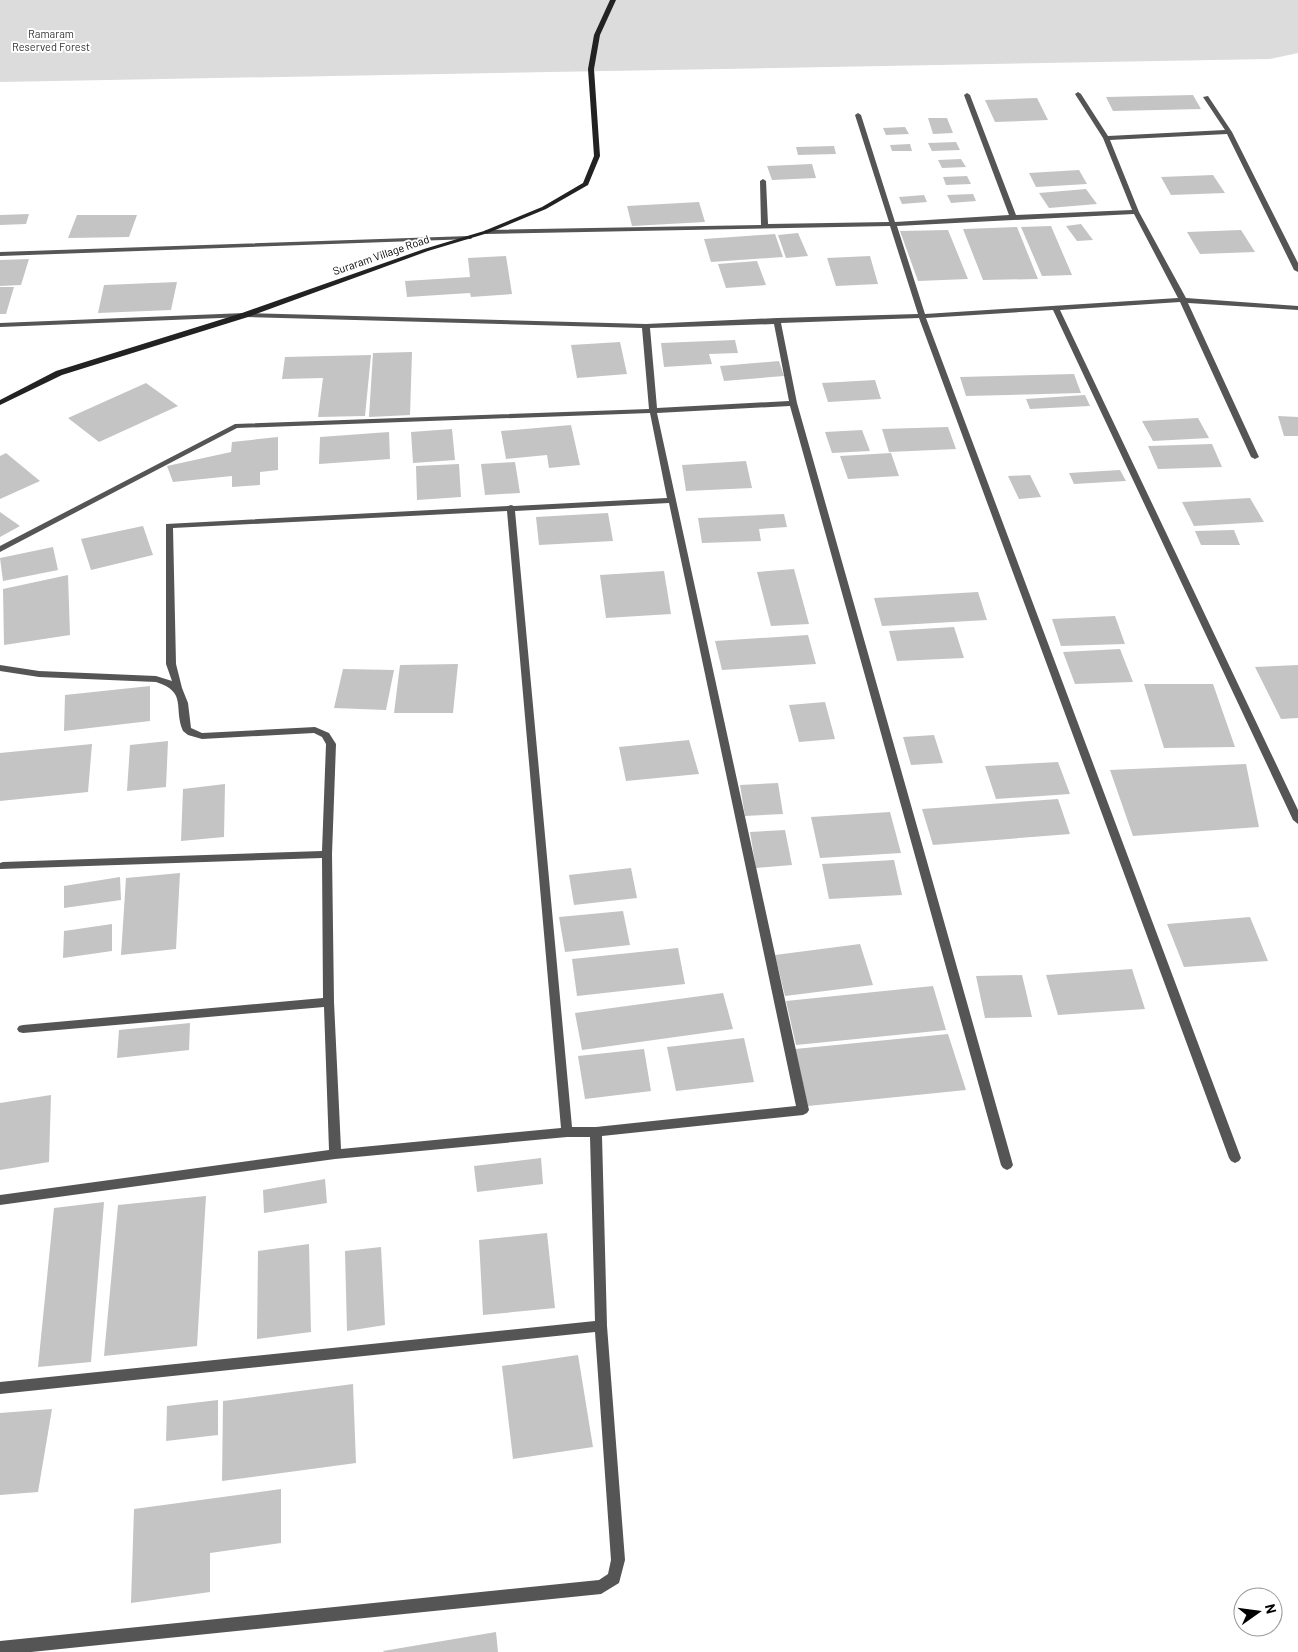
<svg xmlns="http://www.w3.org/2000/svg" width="1298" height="1652" viewBox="0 0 1298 1652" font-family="Barlow,sans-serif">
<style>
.green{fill:#dcdcdc}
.building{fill:#c4c4c4}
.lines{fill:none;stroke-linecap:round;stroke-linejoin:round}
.minor{fill:#555;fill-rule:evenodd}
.secondary{fill:#222;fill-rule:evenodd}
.labels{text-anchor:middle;stroke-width:4;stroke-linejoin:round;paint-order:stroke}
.far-park-label{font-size:11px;fill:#333;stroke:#fff}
.far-street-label{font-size:11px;fill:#000;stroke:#fff}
</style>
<rect width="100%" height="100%" fill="#fff"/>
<path class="green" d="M0,0h1298v53l-28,6 -1270,23z"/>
<path class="building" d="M1193,95l8,14 -88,2 -7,-14z
M1037,98l11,22 -53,2 -10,-22z
M928,118h19l6,15 -20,1z
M905,127l4,7 -23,1 -3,-7z
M956,142l4,8 -28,1 -4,-8z
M910,144l2,7h-20l-2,-6z
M834,146l2,8 -38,1 -2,-8z
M961,159l5,8 -24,1 -4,-8z
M812,164l4,14 -44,2 -5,-14z
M1079,170l8,14 -51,3 -7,-14z
M1213,175l12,18 -54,2 -10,-18z
M967,176l4,8 -25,1 -3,-8z
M1086,189l11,15 -48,4 -10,-15z
M973,194l3,7 -25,2 -4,-8z
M924,195l3,7 -25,2 -3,-7z
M699,202l6,20 -73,4 -5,-20z
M29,214l-3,10 -26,1v-10z
M77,215h60l-8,22 -61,1z
M1081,224l12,16 -16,1 -11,-15z
M1051,226l21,49 -30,1 -21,-49z
M1017,227l21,52 -55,1 -20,-51z
M948,230l20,49 -50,2 -18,-50z
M1241,230l14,22 -55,2 -13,-22z
M798,233l10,23 -22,2 -8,-23z
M775,234l8,23 -72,5 -7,-23z
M506,256l6,38 -41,3 -1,-4 -63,4 -2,-16 65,-4 -2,-19z
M870,256l8,28 -42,2 -9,-28z
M29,259l-8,26 -21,1v-26z
M757,261l9,24 -40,3 -8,-24z
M177,282l-6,28 -73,3 6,-28z
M0,287h14l-8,27h-6z
M735,340l3,13 -29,1 3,10 -48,3 -3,-24z
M620,342l7,32 -50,4 -6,-33z
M412,352l-2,63 -41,2 4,-64z
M371,355l-6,61 -47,1 5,-39 -41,1 3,-22z
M779,361l5,15 -60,5 -4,-15z
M1074,374l7,19 -115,3 -6,-19z
M875,380l6,19 -53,3 -6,-19z
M146,383l32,23 -79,36 -31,-24z
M1085,395l5,11 -60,3 -4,-10z
M1278,416l20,1v19h-14z
M1198,418l11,20 -56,3 -11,-20z
M571,425l9,40 -31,3 -2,-13 -41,4 -5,-28z
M948,427l8,22 -67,3 -7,-23z
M452,429l3,31 -42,3 -2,-31z
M862,430l8,21 -38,2 -7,-21z
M389,432l1,27 -71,5 1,-27z
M278,437v33l-18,2v13l-28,2v-11l-59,6 -6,-16 64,-14 1,-10z
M1212,444l10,23 -64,2 -10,-23z
M6,453l34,28 -40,18v-43z
M891,453l8,23 -51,3 -8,-23z
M746,461l6,27 -66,3 -4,-26z
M515,462l5,31 -35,2 -4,-31z
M459,464l2,33 -44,3 -1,-34z
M1120,470l6,11 -52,3 -5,-11z
M1030,475l11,22 -22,2 -11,-23z
M1250,498l14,24 -70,4 -12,-24z
M0,512l20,14 -20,11z
M608,513l5,28 -74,4 -3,-28z
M784,514l3,13 -28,2 2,12 -59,2 -4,-25z
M143,526l10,29 -62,15 -10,-31z
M1234,530l6,15h-39l-6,-14z
M53,547l5,23 -55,11 -3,-23z
M794,569l15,55 -38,2 -14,-54z
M664,571l7,43 -65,4 -6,-43z
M68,575l2,60 -66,10 -1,-56z
M978,592l9,28 -105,6 -8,-28z
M1115,616l10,28 -64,2 -9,-27z
M954,627l10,31 -67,3 -8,-30z
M808,635l8,29 -94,6 -7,-29z
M1120,649l13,33 -58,2 -12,-32z
M458,664l-5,49h-59l6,-48z
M1298,665v53l-17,1 -26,-52z
M343,669l51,1 -8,40 -52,-2z
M1144,684h69l22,63 -71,1z
M150,686v35l-86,10 1,-36z
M825,702l10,37 -36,3 -10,-37z
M934,735l9,28 -32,2 -8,-28z
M689,740l10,34 -73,7 -7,-34z
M168,741l-2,46 -39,4 3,-46z
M92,744l-4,48 -88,9v-48z
M1058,762l12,32 -74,5 -11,-33z
M1246,764l13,63 -126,9 -23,-66z
M778,783l5,31 -38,2 -5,-31z
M225,784l-1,53 -43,4 2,-52z
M1058,799l12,35 -137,11 -11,-36z
M890,812l11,41 -81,5 -9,-41z
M785,830l7,35 -36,3 -6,-36z
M894,860l8,35 -73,4 -7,-35z
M631,868l6,30 -63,7 -5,-30z
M180,873l-4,76 -55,6 5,-77z
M120,877l1,23 -57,8v-22z
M623,911l7,34 -65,7 -6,-35z
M1250,917l18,44 -84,6 -17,-43z
M112,924v27l-49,7 1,-27z
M860,944l13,41 -88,11 -10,-41z
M678,948l7,36 -108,12 -5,-37z
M1132,969l13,40 -87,6 -12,-40z
M1022,975l10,42 -47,1 -9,-42z
M933,986l13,44 -150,15 -10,-44z
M723,993l10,36 -151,21 -7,-37z
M190,1023l-1,27 -72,8 2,-28z
M948,1034l18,56 -158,16 -13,-57z
M744,1038l10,44 -78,9 -9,-44z
M644,1049l7,42 -66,8 -7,-43z
M51,1095l-2,67 -49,8v-67z
M541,1158l2,26 -66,8 -3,-26z
M325,1179l2,24 -63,10 -1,-23z
M206,1196l-9,150 -93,10 14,-151z
M104,1202l-13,160 -53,5 16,-159z
M547,1233l8,75 -72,7 -4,-75z
M309,1244l2,88 -54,7 1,-88z
M381,1247l4,78 -38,6 -2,-80z
M578,1355l15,92 -80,12 -11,-93z
M353,1384l3,79 -134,18 1,-80z
M218,1400v35l-52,6 1,-35z
M52,1409l-14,83 -38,3v-82z
M281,1489v54l-71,10v39l-79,11 3,-94z
M496,1632l2,20h-114l-1,-1z"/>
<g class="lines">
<path class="minor" d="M1078,92l3,2 27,42 117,-6 -22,-33 5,-1 24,36 66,131v9l-4,-2 -67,-136 -117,6 29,72 47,86 112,8v4l-110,-7 71,154 -4,2 -4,-2 -71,-155 -120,8 238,500v14l-5,-4 -240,-510 -127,8 315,840 -2,3 -4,2 -4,-2 -2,-3 -310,-840 -138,5 16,80 216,762 -2,3 -4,2 -4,-2 -2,-3 -211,-759 -133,7 152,697 -2,3 -4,2 -201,21 5,190 18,234 -6,23 -18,11 -570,58h-31v-11l599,-61 9,-6 3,-14 -16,-228 -595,62v-12l595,-61 -5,-184h-23l-232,22 -335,46v-10l329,-45 -5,-143 -301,26 -4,-1 -2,-3 2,-3 4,-1 300,-27 -1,-140 -322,11v-6l3,-1 319,-11 4,-107 -4,-7 -8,-4 -112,6 -14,-4 -5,-4c-10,-23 5,-39 -27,-49l-117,-5 -39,-6v-6l39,6 117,5 16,5 -6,-17v-140l342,-18 3,-1 3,1 153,-8 -17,-85 -413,15 -237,124v-6l235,-122 414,-15 -7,-81 -397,-11 -245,10v-4l245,-10 401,11 131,-6 141,-4 -28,-88 -404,8 -3,-2 3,-2 275,-5 -1,-44 3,-2 3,2 2,43 121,-2 -34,-107 3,-2 3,2 34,107 114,-7 -45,-120 3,-2 3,2 46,120 116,-5 -29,-72 -28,-44zM1134,214l44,84 -253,16 -28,-88zM774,324l15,77 -132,7 -7,-80zM669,503l127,603 -200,21h-24l-57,-616zM507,511l54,617 -220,21 -7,-147 -2,-148 4,-110 -7,-11 -14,-6 -113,6 -11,-5 -3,-25 -6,-15 -6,-24 -3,-136z
M469,236l3,2 -1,1 -471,17v-4z"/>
<path class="secondary" d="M610,0h6l-16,35 -6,34 6,87 -12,29 -42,24 -58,24 -60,18 -180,66 -186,58 -62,30v-5l56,-29 186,-58 182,-64 60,-18 58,-24 41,-24 11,-27 -6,-87 6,-34z"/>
</g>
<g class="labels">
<g class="far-park-label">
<text x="51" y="38">Ramaram<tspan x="51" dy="13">Reserved Forest</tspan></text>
</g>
<g class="far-street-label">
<text transform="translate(381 255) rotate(-19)" y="4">Suraram Village Road</text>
</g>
</g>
<g transform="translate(1258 1612) rotate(76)"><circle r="24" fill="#ffffff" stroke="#999999"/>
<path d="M0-4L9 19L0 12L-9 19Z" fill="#000000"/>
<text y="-8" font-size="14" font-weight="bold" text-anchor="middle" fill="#000000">N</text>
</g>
</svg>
